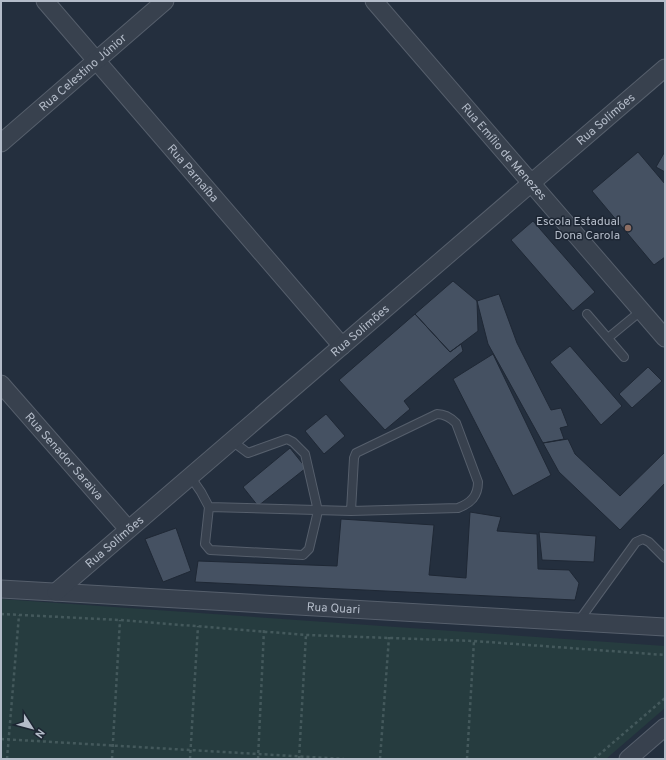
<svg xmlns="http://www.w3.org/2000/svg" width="666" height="760" viewBox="0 0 666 760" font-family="Overpass,sans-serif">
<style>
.green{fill:#263c3f}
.building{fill:#455162;stroke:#1f2835}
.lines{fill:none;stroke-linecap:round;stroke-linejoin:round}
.lane-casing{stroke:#565f6c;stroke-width:10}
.street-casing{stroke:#565f6c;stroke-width:19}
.path{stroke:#44595c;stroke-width:2.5;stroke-dasharray:3 3;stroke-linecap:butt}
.lane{stroke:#38414e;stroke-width:8}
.street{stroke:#38414e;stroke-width:17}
.education-dot{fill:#8d6e63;stroke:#1d2633;stroke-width:1.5}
.labels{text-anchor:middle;stroke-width:3;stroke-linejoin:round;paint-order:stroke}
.street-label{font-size:12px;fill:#b4bcc9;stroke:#1d2633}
.poi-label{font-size:12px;fill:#b4bcc9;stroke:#1d2633;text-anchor:end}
</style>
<rect width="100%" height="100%" fill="#242f3e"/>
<path class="green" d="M1,599l664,47v62l-59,51h-605z"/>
<path class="building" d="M638,152l27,32v73l-11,8 -62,-74z
M664,153h1v19l-9,-5z
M533,221l62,71 -22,19 -62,-71z
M453,281l24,20 1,30 -28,21 -35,-38z
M499,294l18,49 34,67 10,-2 7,18 -8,2 4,11 -21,4 -55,-99 -11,-43z
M415,314l35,38 11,-8 2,7 -59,50 6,8 -25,21 -46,-50z
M570,346l52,60 -21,19 -51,-63z
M493,354l58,121 -38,21 -60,-117z
M648,367l14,14 -30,27 -13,-14z
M326,414l19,22 -21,18 -19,-23z
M568,439l7,15 45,42 45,-44v31l-45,47 -61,-58 -16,-29z
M290,448l16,20 -48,38 -15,-19z
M470,512l31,5 -4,14 40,3 1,35 31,1 10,13 -4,17 -380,-18 3,-21 139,5 4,-47 93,6 -5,50 37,3z
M176,528l15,43 -28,11 -18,-43z
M539,532l57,4 -2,26 -52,-2z"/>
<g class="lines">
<g class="lane-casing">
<path id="lane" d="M587,314l37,43
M608,338l34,-28
M190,476l11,16 8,15 142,4 107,-3c13,-5 20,-12 20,-26l-22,-59c-6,-6 -11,-9 -19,-9l-81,39 -2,5 -3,53
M209,507l-4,37 5,6 93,5 6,-6 9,-38 -13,-57 -12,-12 -6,-3 -39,14 -16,-12
M578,622l58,-80 7,-3 6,3 16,16"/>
</g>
<g class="street-casing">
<g id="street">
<path id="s1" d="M45,1l297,345"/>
<path id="s2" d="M374,1l291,337"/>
<path id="s3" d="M1,143l164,-142"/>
<path id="s4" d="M1,384l127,145"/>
<path id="s5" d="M1,589l664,38"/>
<path id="s6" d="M56,592l609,-524"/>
<path d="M628,759l37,-32"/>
</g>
</g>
<path class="path" d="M1,614l119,6 186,15 168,6 191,14
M1,739l343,20
M7,759l12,-144
M112,759l8,-139
M190,759l8,-133
M258,759l6,-129
M299,759l7,-124
M380,759l9,-122
M467,759l7,-118
M594,759l71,-61"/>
<use href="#lane" class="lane"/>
<use href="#street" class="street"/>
</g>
<circle class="education-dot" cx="628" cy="228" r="4"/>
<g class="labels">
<g class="street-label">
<text dy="4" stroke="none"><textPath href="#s3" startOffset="108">Rua Celestino Júnior</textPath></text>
<text dy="4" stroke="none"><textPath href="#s6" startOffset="725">Rua Solimões</textPath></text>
<text dy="4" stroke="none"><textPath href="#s2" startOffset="199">Rua Emílio de Menezes</textPath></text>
<text dy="4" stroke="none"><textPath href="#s1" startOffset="227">Rua Parnaíba</textPath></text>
<text dy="4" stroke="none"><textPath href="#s6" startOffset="401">Rua Solimões</textPath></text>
<text dy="4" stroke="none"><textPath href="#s4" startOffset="96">Rua Senador Saraiva</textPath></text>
<text dy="4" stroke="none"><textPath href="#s6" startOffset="77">Rua Solimões</textPath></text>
<text dy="4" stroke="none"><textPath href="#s5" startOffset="333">Rua Quari</textPath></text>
</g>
<g class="poi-label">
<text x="620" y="225">Escola Estadual<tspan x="620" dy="14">Dona Carola</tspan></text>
</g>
</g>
<rect width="666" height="760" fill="none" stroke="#b4bcc9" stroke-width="4"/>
<g transform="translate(32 728) rotate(126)" stroke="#1d2633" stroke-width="3" paint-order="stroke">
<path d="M0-3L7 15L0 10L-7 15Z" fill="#b4bcc9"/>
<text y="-6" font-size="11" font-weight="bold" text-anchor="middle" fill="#b4bcc9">N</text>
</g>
</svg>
